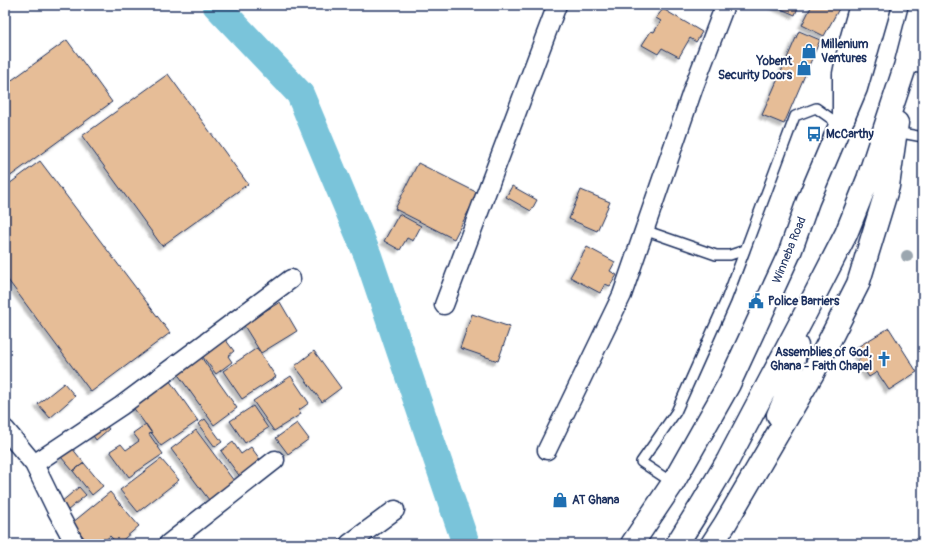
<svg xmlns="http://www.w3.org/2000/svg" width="928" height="549" viewBox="0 0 928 549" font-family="Pangolin,sans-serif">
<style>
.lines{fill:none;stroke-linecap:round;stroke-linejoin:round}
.river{stroke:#7ac4da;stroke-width:28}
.building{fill:#e6bd97;stroke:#1b2f5e;filter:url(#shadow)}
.service-casing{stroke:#1b2f5e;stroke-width:12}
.minor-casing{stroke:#1b2f5e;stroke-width:21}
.tertiary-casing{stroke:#1b2f5e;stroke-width:25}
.trunk-casing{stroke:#1b2f5e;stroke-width:25}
.service{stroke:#fff;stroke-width:9}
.minor{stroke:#fff;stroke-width:18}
.tertiary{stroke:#fff;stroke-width:22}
.trunk{stroke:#fff;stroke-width:22}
.tree{fill:#9ba6af}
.labels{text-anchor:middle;stroke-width:4;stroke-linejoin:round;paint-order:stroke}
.poi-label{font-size:12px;font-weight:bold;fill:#1b2f5e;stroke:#fff;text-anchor:start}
.street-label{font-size:12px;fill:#1b2f5e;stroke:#fff}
</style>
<defs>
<filter id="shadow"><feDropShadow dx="-3.5" dy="3.5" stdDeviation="1" flood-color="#0004"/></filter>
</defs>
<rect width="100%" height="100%" fill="#fff"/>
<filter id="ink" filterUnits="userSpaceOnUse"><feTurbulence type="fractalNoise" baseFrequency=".025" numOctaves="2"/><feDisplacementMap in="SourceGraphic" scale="8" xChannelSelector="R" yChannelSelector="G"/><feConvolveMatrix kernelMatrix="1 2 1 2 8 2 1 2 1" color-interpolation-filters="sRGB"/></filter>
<g filter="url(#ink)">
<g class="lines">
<path class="river" d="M216,5l84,89 68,162 98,288"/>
</g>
<path class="building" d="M772,5h27l-4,10z
M812,5h29l-17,31 -22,-11z
M663,9l39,23 -6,10 -6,-4 -11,19 -17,-9 -4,6 -16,-9 9,-14 3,1 7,-11 -5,-3z
M799,31l21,9 -36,84 -22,-9z
M67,40l45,62 -107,78v-95z
M168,74l80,110 -86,62 -80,-110z
M40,161l130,172 -79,59 -86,-116v-89z
M418,163l60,30 -24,46 -59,-30z
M512,186l25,14 -6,11 -25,-14z
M581,190l29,12 -13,29 -28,-12z
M399,214l22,12 -8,15 -6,-3 -7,12 -16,-9z
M587,247l28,15 -5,9 7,4 -7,11 -5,-2 -5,9 -30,-16z
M280,302l17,29 -36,22 -18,-29z
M472,314l38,13 -12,34 -38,-13z
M889,328l28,44 -28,18 -12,-18 -8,5 -11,-16 2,-2 -6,-10z
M225,339l9,12 -6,5 4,6 -16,12 -14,-18z
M257,348l19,29 -34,22 -19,-28z
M314,351l27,37 -19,14 -27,-36z
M201,357l36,51 -23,17 -37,-52z
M291,376l18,27 -10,7 2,4 -27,17 -21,-30z
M167,377l31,44 -37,25 -31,-43z
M64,383l11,13 -25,22 -12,-14z
M253,406l15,22 -23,15 -15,-22z
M205,419l17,23 -7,5 -17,-23z
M102,420l7,9 -13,11 -7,-10z
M297,423l12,16 -21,15 -12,-16z
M146,424l6,9 -3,1 14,20 -34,23 -19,-26 11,-7 5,6 13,-9 -6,-8z
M196,430l38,51 -25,19 -38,-51z
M233,442l8,12 10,-7 11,15 -21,16 -20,-27z
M72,448l12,15 -11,8 -12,-14z
M161,459l18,21 -41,32 -18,-22z
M84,463l19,23 -11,9 -19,-24z
M79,487l7,8 -19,16 -7,-8z
M110,492l29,34 -21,18 -8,-8 -9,8h-12l-17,-21z"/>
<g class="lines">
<g class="service-casing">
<path id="service" d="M905,67l18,1
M896,132l27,5
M644,230l72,25h14l15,-5 50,-134 21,-8 24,17
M673,483l-32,-21 35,-50 50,-112 19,-50"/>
</g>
<g class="minor-casing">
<path id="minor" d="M444,305l113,-300
M5,429l29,35 22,45 19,35
M547,450l75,-155 71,-206 32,-84
M34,464l87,-58 170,-127
M168,544l107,-84
M349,544l46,-34"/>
</g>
<g class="tertiary-casing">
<path id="tertiary" d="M844,117v-43l6,-30 11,-39"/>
</g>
<g class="trunk-casing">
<path id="trunk" d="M778,415l6,-14 13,-55
M632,544l41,-61 56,-99 61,-132 18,-51 48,-113 24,-83
M677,544l25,-40 26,-44 78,-148 40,-78 22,-55 37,-112 16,-62
M712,544l13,-20 88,-151 45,-89 30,-98 9,-63"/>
</g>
<use href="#service" class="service"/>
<use href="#minor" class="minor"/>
<use href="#tertiary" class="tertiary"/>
<use href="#trunk" class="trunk"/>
</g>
<circle class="tree" cx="907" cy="256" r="6"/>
</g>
<defs>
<g id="shop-bare" transform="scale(1.2)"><path d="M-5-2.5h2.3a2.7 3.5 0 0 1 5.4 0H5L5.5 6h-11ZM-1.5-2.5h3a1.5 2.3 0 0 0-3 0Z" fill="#1f6fb2" stroke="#fff" stroke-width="2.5" paint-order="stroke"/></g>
<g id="bus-bare" transform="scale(1.2)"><path d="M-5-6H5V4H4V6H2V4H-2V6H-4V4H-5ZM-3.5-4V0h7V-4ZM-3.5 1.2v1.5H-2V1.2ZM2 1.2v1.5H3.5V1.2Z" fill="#1f6fb2" stroke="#fff" stroke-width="2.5" paint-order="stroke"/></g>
<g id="civic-bare" transform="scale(1.2)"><path d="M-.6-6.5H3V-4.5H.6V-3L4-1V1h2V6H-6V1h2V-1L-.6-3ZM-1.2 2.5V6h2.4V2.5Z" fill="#1f6fb2" stroke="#fff" stroke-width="2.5" paint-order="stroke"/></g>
<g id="church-bare" transform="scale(1.2)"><path d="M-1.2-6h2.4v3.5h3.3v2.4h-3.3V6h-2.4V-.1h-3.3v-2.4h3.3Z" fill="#1f6fb2" stroke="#fff" stroke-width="2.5" paint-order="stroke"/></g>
</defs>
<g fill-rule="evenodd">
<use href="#shop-bare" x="809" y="51"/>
<use href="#shop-bare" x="804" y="68"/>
<use href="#bus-bare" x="814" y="134"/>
<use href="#civic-bare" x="756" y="301"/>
<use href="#church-bare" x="884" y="359"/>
<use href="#shop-bare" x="560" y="500"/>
</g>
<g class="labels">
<g class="poi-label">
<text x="821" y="48">Millenium<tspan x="821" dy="14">Ventures</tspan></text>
<text x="792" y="65" text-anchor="end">Yobent<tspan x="792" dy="14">Security Doors</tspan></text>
<text x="826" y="138">McCarthy</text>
<text x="768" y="305">Police Barriers</text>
<text x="872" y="356" text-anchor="end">Assemblies of God,<tspan x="872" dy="14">Ghana - Faith Chapel</tspan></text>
<text x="572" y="504">AT Ghana</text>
</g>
<g class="street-label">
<text transform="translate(789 250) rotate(-68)" y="4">Winneba Road</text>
</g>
</g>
<rect width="928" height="549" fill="none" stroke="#fff" stroke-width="20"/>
<rect x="10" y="10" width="908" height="529" fill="none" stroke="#1b2f5e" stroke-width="1.5" filter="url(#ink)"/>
</svg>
